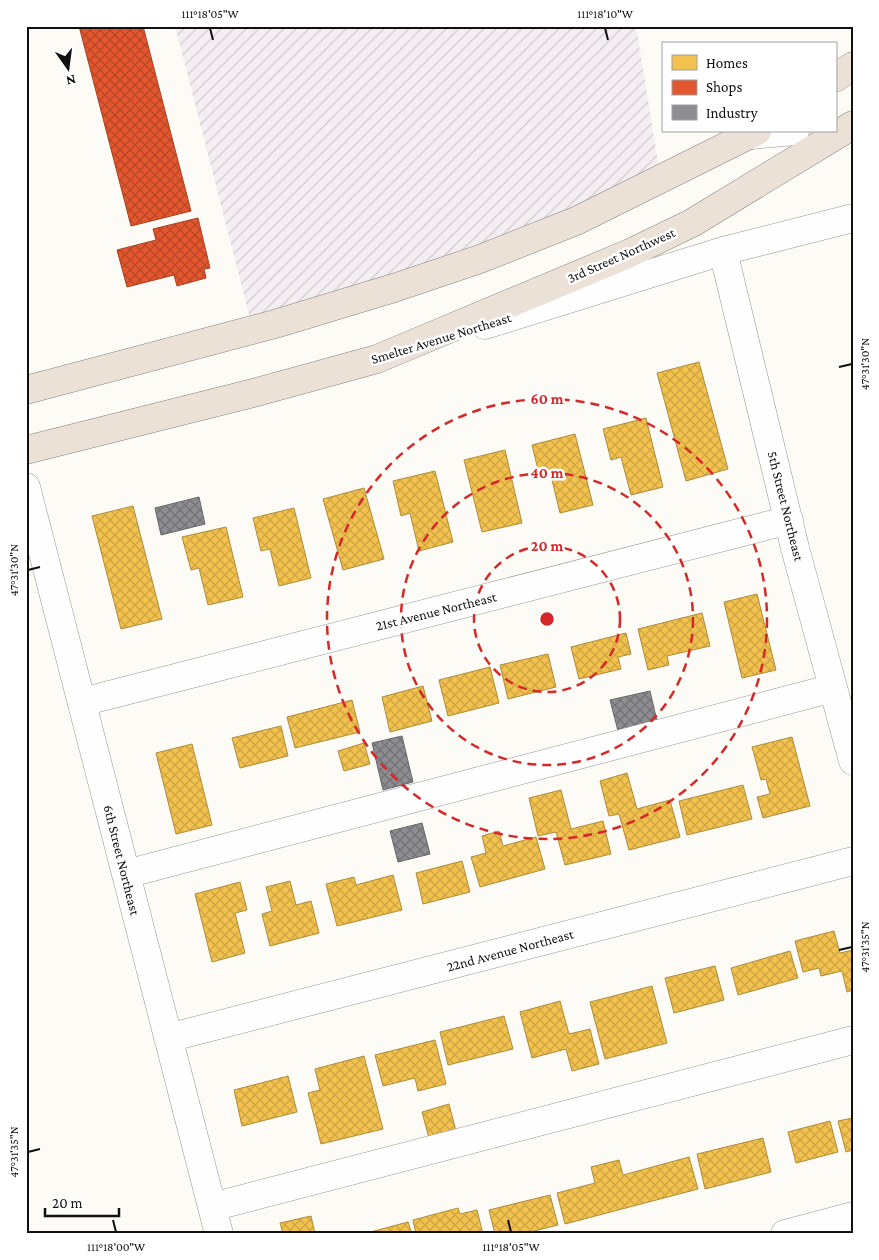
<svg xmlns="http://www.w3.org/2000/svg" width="879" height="1260" viewBox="0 0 879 1260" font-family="'Crimson Pro',serif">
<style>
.industrial{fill:url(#industrial-furrows)}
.homes{fill:url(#homes-cross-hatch);stroke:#ae8c3b}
.shops{fill:url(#shops-cross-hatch);stroke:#a44225}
.industry{fill:url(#industry-cross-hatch);stroke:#68686b}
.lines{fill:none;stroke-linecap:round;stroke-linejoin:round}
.minor-casing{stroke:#969694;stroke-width:29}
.highway-casing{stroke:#848381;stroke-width:29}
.minor{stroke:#fffefe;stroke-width:28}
.highway{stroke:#ebe1d7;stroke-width:28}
.ticks{fill:none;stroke:#101010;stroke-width:2}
.ring{fill:none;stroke:#d62828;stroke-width:2.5;stroke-dasharray:9 6}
.labels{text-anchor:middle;stroke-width:5;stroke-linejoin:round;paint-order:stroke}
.street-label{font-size:14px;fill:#101010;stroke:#fff}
.centre{fill:#d62828;stroke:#fff;stroke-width:2.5}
.ring-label{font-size:15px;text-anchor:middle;font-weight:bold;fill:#d62828;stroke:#fff;stroke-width:5;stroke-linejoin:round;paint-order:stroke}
.neatline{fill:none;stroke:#101010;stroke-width:2}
.ticks-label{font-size:12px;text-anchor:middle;fill:#101010}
</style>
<defs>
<pattern id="industrial-furrows" width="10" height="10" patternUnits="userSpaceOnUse" patternTransform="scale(1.25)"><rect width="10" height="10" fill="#f4eef2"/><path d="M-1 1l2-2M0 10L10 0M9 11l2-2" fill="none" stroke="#d0cbce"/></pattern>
<pattern id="homes-cross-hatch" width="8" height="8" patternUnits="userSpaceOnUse" patternTransform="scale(1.25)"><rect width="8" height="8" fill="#f2c14e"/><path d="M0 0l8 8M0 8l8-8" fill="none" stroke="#cea543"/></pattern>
<pattern id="shops-cross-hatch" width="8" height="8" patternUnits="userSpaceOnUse" patternTransform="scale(1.25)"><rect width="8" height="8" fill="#e4572e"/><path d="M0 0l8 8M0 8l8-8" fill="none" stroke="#b74726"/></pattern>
<pattern id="industry-cross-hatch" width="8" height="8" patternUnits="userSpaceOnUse" patternTransform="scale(1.25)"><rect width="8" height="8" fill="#8d8d92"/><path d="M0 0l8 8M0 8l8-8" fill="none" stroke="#727276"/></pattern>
</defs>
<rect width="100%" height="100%" fill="#fcfbf6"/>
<path class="industrial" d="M175,26h461l25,154 -408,150z"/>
<path class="homes" d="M699,362l29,107 -42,12 -29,-108z
M646,418l17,69 -32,8 -10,-38 -10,3 -8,-31z
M575,434l18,71 -33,8 -9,-37 -11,2 -8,-33z
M505,450l17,73 -40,9 -18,-72z
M435,471l18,71 -34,9 -9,-38 -9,3 -8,-35z
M364,488l20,71 -41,11 -20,-71z
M133,506l29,113 -41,10 -29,-113z
M294,508l17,70 -32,8 -9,-37 -9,2 -8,-33z
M226,527l17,70 -35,8 -9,-37 -8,2 -9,-33z
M757,594l19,76 -34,8 -18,-76z
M702,613l8,33 -43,10 2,9 -21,5 -10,-41z
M626,633l5,21 -13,3 3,12 -42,10 -8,-32z
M548,654l8,33 -48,12 -8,-34z
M490,667l9,36 -51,13 -9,-36z
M423,686l9,35 -42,11 -8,-35z
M352,700l8,32 -65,16 -8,-31z
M281,726l7,30 -48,12 -8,-30z
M792,737l18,69 -47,12 -6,-21 13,-3 -4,-15 -5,1 -9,-33z
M364,743l6,21 -26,7 -6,-20z
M192,744l20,81 -36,9 -20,-81z
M627,773l10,36 33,-9 10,37 -51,13 -10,-36 -10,2 -9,-35z
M743,785l9,34 -65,16 -8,-34z
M561,790l10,39 32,-8 8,33 -46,11 -9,-33 -18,4 -9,-38z
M499,831l4,15 33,-9 9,32 -65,18 -9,-30 15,-4 -4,-17z
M462,861l8,31 -47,12 -7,-31z
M393,875l9,35 -65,16 -11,-42 28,-7 2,8z
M290,881l6,24 15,-4 8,32 -49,13 -8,-32 10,-3 -6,-24z
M240,882l7,28 -12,3 10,40 -33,9 -17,-68z
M834,931l6,22 13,-3v40l-6,2 -5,-21 -21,5 -2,-8 -16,4 -8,-31z
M790,951l8,27 -60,17 -7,-27z
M715,966l9,34 -50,13 -9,-35z
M652,986l15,57 -62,16 -15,-57z
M560,1001l9,33 21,-5 9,35 -27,7 -6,-22 -34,9 -12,-46z
M504,1016l9,33 -65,16 -8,-33z
M435,1040l11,44 -28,7 -3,-13 -32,8 -8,-31z
M364,1056l19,73 -62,15 -13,-51 12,-3 -5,-21z
M288,1076l9,36 -55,14 -8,-36z
M449,1104l8,31 -27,7 -8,-30z
M853,1118v32l-7,2 -8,-31z
M830,1121l8,31 -42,11 -8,-31z
M763,1138l8,34 -66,17 -8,-35z
M689,1157l9,32 -133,35 -8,-31 38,-10 -4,-16 28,-7 4,15z
M550,1195l8,30 -36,9h-27l-6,-24z
M458,1208l2,6 17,-4 6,24h-67l-3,-14z
M311,1216l4,18h-32l-3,-11z
M408,1222l4,12h-49z"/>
<path class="shops" d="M79,26h64l48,185 -60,15z
M198,218l12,50 -6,1 2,9 -29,8 -3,-11 -47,12 -10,-37 39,-10 -3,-11z"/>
<path class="industry" d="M199,497l6,27 -44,11 -6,-27z
M650,691l7,30 -39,10 -8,-31z
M402,736l11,46 -30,8 -11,-47z
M422,823l8,31 -32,8 -8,-31z"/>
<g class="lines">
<g class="minor-casing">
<path id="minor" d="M751,135l44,-4
M723,251l72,297 58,213
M485,325l238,-74 130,-33
M26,487l193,747
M82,702l707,-182
M126,874l707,-186
M168,1038l685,-177
M212,1207l641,-167
M785,1234l68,-18"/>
</g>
<g class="highway-casing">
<path id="highway" d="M835,78l18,-12
M26,390l249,-66 122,-37 83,-28 96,-38 181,-90
M26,450l231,-58 120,-33 253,-106 62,-30 161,-98"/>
</g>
<use href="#minor" class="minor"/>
<use href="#highway" class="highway"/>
</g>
<path class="ticks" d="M210,28l3,12M605,28l3,12M839,367l13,-3M28,570l12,-3M839,950l13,-3M28,1152l12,-3M113,1220l3,12M508,1220l3,12"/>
<g class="ring">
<circle cx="547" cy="619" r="73"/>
<circle cx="547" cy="619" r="146"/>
<circle cx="547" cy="619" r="220"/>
</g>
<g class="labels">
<g class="street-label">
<text transform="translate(621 255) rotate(-24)" y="5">3rd Street Northwest</text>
<text transform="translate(441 338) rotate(-17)" y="5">Smelter Avenue Northeast</text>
<text transform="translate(786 506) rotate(76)" y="5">5th Street Northeast</text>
<text transform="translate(436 611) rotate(-14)" y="5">21st Avenue Northeast</text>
<text transform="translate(122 860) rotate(76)" y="5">6th Street Northeast</text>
<text transform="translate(510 950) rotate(-15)" y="5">22nd Avenue Northeast</text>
</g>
</g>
<circle cx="547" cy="619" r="8" class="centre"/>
<g class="ring-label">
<text x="547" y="404">60 m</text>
<text x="547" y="478">40 m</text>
<text x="547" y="551">20 m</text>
</g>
<rect width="879" height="1260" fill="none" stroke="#ffffff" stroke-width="55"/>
<rect x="662" y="42" width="175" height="90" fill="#ffffff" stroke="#9f9f9f"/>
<rect x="672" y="55" width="25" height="15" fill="#f2c14e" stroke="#9f9f9f"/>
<text x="706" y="68" font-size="15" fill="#101010">Homes</text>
<rect x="672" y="80" width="25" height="15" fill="#e4572e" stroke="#9f9f9f"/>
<text x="706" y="92" font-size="15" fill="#101010">Shops</text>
<rect x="672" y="105" width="25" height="15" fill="#8d8d92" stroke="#9f9f9f"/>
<text x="706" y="118" font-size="15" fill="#101010">Industry</text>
<g transform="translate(68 68) rotate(166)" stroke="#ffffff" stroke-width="4" paint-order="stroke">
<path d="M0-4L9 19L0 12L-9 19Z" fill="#101010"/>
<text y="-8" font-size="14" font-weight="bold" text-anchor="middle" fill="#101010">N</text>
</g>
<path d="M45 1208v8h74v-8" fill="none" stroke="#101010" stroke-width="2.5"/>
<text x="52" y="1208" font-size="15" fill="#101010" stroke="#ffffff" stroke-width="4" paint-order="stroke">20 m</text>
<rect x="28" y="28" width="824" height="1204" class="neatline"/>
<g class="ticks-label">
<text x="210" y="18">111°18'05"W</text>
<text x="605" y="18">111°18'10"W</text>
<text transform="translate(865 364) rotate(-90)" y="4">47°31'30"N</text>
<text transform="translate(14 570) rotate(-90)" y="4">47°31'30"N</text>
<text transform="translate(865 947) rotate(-90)" y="4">47°31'35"N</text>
<text transform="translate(14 1152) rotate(-90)" y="4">47°31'35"N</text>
<text x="116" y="1251">111°18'00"W</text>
<text x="511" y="1251">111°18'05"W</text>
</g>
</svg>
